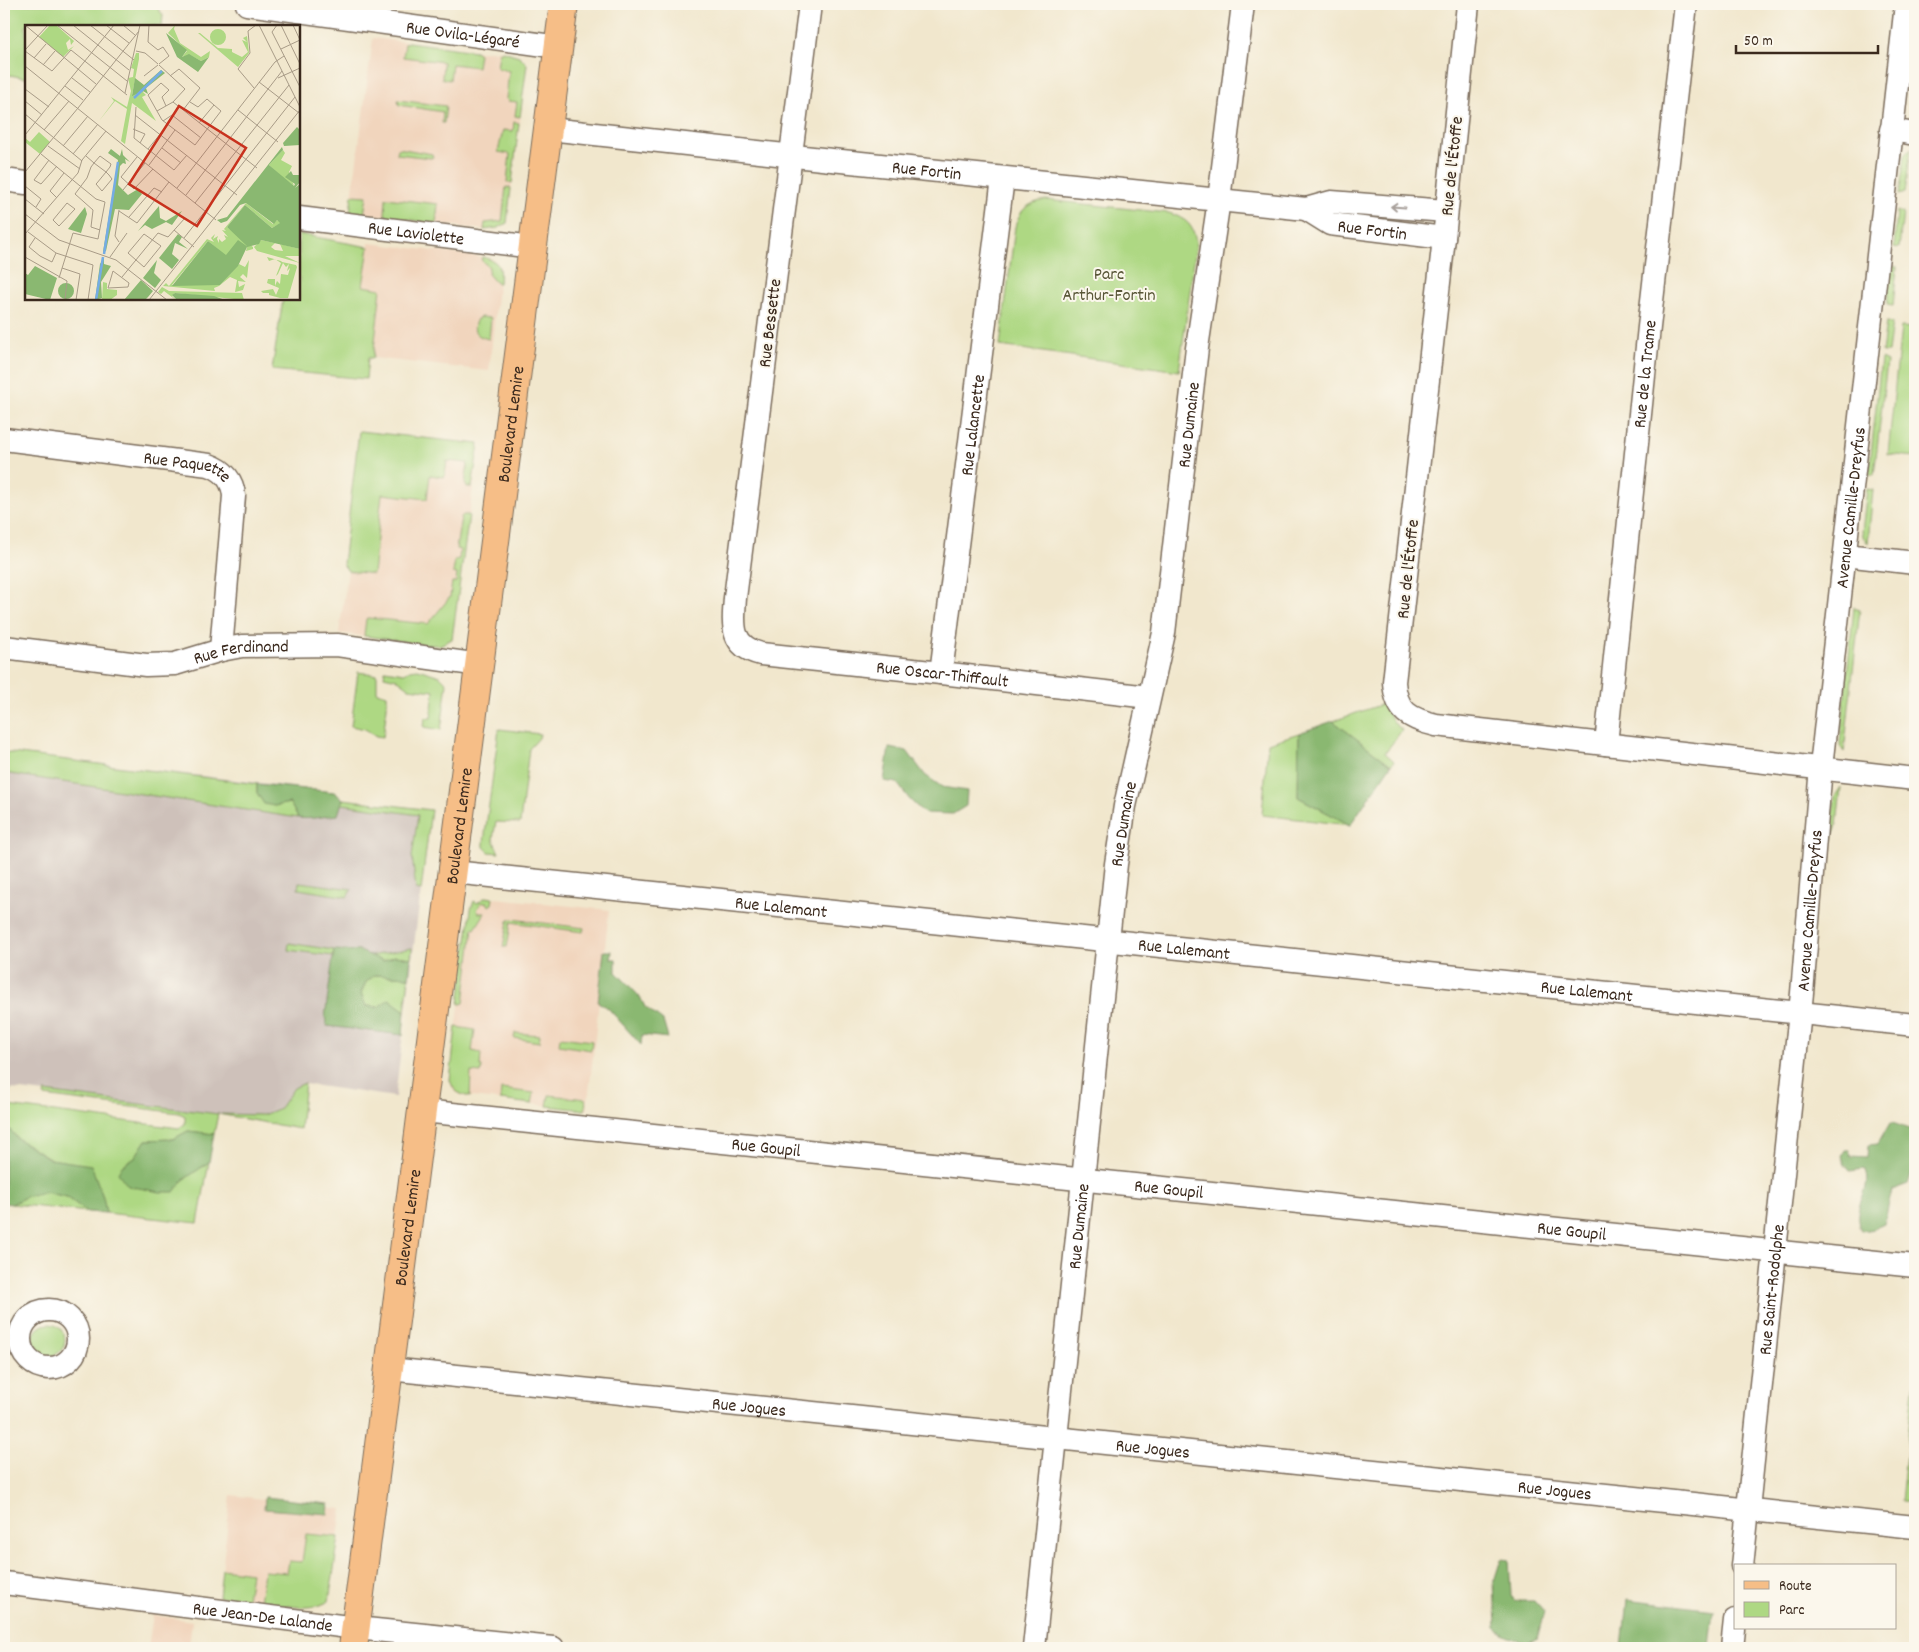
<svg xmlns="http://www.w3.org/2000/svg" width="1919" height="1652" viewBox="0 0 1919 1652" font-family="Dekko,sans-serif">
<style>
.built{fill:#f1d5bd}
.industrial{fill:#cec1ba}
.green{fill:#aed883;stroke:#748150}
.forest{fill:#8ab871;stroke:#627148}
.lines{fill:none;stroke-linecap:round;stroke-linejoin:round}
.minor-casing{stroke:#7b6c5b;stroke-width:25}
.major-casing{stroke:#7b6c5b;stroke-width:30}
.minor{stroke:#fff;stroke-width:22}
.major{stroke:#f6be87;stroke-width:28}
.oneway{stroke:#a79f9a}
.labels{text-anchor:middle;stroke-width:4;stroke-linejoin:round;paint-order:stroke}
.street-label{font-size:18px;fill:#3b2a1e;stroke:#fbf7ec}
.park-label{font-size:18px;fill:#585637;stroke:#fbf7ec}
.inset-river{fill:none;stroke:#75ace4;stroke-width:2.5}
.inset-road{fill:none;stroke:#a89b87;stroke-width:1}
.view{fill:#c8321e;fill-opacity:0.15;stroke:#c8321e;stroke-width:2.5}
.inset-edge{fill:none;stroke:#3b2a1e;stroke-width:2.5}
</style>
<rect width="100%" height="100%" fill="#fbf7ec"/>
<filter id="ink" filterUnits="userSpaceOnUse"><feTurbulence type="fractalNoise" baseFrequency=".02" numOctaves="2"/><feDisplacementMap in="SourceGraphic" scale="10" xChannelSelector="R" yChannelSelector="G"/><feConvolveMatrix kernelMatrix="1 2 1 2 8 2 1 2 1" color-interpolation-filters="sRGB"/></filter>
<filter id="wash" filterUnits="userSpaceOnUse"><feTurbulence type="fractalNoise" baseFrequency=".0096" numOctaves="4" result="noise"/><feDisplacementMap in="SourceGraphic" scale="20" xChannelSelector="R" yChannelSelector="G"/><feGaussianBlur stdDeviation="1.12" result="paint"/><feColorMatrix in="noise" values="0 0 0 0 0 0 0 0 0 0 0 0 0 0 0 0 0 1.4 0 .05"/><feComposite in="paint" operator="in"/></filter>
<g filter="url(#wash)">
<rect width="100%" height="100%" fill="#f1e7cd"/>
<path class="built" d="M373,38l102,13h28l16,5 8,8 -20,159 -3,2 -6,3 -14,2 -98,-14 -36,-3z
M369,243l114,14 9,2 6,5 2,4 -11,103 -116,-13 8,-69 -18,-3z
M359,431l120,13 -27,195 -5,3 -7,3h-9l-92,-12 9,-62 -5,-7z
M486,897l123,13 -22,200 -124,-14 -6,-3 -5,-5 -2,-8 21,-171 3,-8 3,2z
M231,1495l111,14 -13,92 -6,4 -19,2 -85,-10z
M153,1615l39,6 -3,27h-41z"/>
<path class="industrial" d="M4,752l330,40 9,7 88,11 -36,287 -90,-13 -5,45 -82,-15 -214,-26z"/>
<path class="green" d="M4,4h150l9,11 -1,11h-136v52l-22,-4z
M408,42l67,9 4,3 -2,13 -25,-3 -2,16 -8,-1 1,-17 -40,-5 2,-13z
M1915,46v56l-2,16c-9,-15 0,-53 2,-72z
M503,51l16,5 8,8 -7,53 -5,-1 2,-14 -9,-1 -2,-2 3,-28 -12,-3 2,-15z
M398,100l48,6 -2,17h-2l1,-11 -44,-7z
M514,122l5,1 -7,60 -5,-1 3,-28 -12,-2 5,-22 10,1z
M398,148l34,6 1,3 -2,1 -34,-4z
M1911,148l-6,45 -6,2 6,-40z
M506,187l5,1 -4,35 -9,5 -14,2 1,-7 17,-2z
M352,195l15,1 -3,18 -14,-1z
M386,198l52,6 -2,20 -50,-8 -1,-2z
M1046,200l123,13c18,6 26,13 27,33l-17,125 -179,-25 15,-119c5,-18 13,-24 31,-27z
M1897,211l6,2 -4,35 -5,-1z
M299,234l70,13 -6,39 18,3 -8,69h-5l-2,21 -94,-9 11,-71h16z
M483,257c18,5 17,10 16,26h-3l-8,-9 1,-7 -7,-6 -1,-3z
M1891,266l6,1 -4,39 -6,-1z
M481,317l10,1 -2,21c-11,-2 -19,-7 -12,-20z
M1886,322l6,1 -4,29h-6z
M1901,327l14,1v129l-27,-3z
M1881,359l6,3 -13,113 -5,-1z
M359,431l120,13 -7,43h-5l-2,-3 3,-21 -21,-2 -2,14 -2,2 -13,-2 -3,24 -45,-5 -9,80 -25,-3 -5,-7z
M1867,489l6,1 -5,53 -5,-6 -1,-6z
M463,515h6l-17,124 -12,6h-9l-67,-9 2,-17 2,-1 60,6 22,-27 2,-15h4l1,-8 -4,-1 2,-13 4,-1 1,-9 -4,-1 5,-32z
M1854,607l6,2 -16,143 -4,-6v-4z
M418,669l22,7 7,7 -6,47 -17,-3 1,-9h6l3,-27 -25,-3 -12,-9 -13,-3 1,-6 19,3 6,-3z
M358,672l19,3v17l10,3v12l-4,30 -7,-1 -11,-7 -14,-3z
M1383,704l12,20 7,6 -17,23 9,8 -3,4 -58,-44z
M499,729l41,5 -1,4 -10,11 -9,74 -24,-1 -3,17 6,14 -10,-1 -5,-5v-5z
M1299,733l-1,64 52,28 -88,-10 6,-72z
M4,752l253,32v9l17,13 16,-3 8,15 -294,-45z
M1841,787l-4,38 -8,24 6,-53z
M343,799l88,11 -10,81 -5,-1 -4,-34 6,-41 -76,-11z
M299,882l53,7 -5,8 -49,-8z
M486,897l7,1 -1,6 -3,2 -2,-4 -6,1 -4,7 2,3h6l-10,16 -2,-1 -9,75 -3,1h-2l12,-95 3,-8 3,2z
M511,919l73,9 -1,4 -72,-10 -4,25h-4l5,-26z
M289,943l45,7 -1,6 -45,-6z
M412,948l-1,10 -16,-2 -12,5 -13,-5z
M375,975l34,2 -4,34 -16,-12 -10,8 -13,-1 -5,-13 5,-11z
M456,1027l19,3 -3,21 9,2 -1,14h2l-1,6 -10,-1 -1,25c-11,-3 -16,-5 -20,-17z
M515,1033l25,2 -1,7 -25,-4z
M560,1037l32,4 -1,9 -32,-5z
M305,1083l-5,46 -82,-15 -4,20 -26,-3 -15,8 -27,1 -11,17 -13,9 60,15 27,-19 -11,61 -92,-10 -3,-16 -12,-31 -40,-7 -33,-20 -14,-16v-35l6,1 -2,17 171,22 6,-4v-8l-6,-3 -135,-17 1,-4 173,22 45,1 17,-7 14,-20z
M501,1089l33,4 -2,11 -32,-4z
M549,1095l37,4 -1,11 -38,-4z
M45,1192l22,5 20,15 -75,-8 15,-8z
M33 1340a16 16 0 1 1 32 0a16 16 0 1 1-32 0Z
M1915,1369v133l-14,-1z
M306,1534l33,3 -10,64c-19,12 -47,3 -69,1l4,-31 23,2 2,-12 13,1z
M222,1569l29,4 -4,27 -28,-3z"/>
<path class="forest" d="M1333,721l58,44 -41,60 -52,-28 1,-64z
M889,748l18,3 18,24 17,12 25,4 -1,15 -13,8 -29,-1 -14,-13 -13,-17 -13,-2z
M257,784l77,8 9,7 -5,16c-14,1 -27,5 -40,3l-8,-15 -16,3 -10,-2 -7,-11z
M334,950l26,1 23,10 12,-5 16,2 -2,19 -34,-2 -9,7 -5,11 5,13 13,1 10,-8 16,12 -2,24 -76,-9 -2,-9z
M604,951h8l-1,8h5v13l24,25 5,10 18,14 5,17 -26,-3 -1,10 -33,-37 -10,-6z
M4,1123l14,16 32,20 41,6 12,32 3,16 -19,-1 -20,-15 -22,-5 -18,4 -15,8 -8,-1z
M1890,1123c10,1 14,6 25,7v32l-7,22 -16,6 -8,34 -11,5 -12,2c-12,-26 14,-41 3,-62l-14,2 -5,-6 -3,-9 3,-6h4l2,6 16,1 1,-12 10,-1z
M188,1131l26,3 -5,28 -27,19 -8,11h-14l-32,-6 -10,-13 4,-7 13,-9 11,-17 27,-1z
M265,1497l64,7 -1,10 -64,-5z
M1501,1559l8,1 2,35 4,6h19l10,11 -7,27 -12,4c-10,-5 -20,-6 -29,-15l-2,-47z
M1627,1599l87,11 -4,38h-88z"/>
</g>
<g filter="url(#ink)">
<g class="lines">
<g class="minor-casing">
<g id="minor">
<path id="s1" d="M247,4l312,43"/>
<path id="s2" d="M810,4l-75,594c-2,27 -5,48 26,56l180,19 208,24"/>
<path d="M1468,4l-24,234 -50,444c2,30 16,37 42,43l479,54"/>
<path id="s3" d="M549,129l273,30 484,50 25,-7 115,9"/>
<path d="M1891,130l24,4"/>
<path d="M4,180l22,3"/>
<path id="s4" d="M1306,209l24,15 114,14"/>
<path id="s5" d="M299,218l234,29"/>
<path id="s6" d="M4,439l205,26c15,5 24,16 25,31l-13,154"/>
<path d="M1845,555l70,8"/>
<path id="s7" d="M4,647l142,18 29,-1 46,-14 21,-4 95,-1 143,20"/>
<path id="s8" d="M941,673l62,-495"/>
<path id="s9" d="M1606,744l43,-417 37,-323"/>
<path id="s10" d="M453,872l1462,153"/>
<path id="s11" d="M423,1111l1492,155"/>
<circle cx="49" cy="1339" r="29"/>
<path id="s12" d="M389,1369l1526,158"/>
<path id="s13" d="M1742,1566l60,-573 19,-226 85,-763"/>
<path id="s14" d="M4,1583l352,45 197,20"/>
<path id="s15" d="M1034,1648l82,-784 9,-58 39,-173 33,-285 22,-148 24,-196"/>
<path d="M1732,1648l3,-28"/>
</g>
</g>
<g class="major-casing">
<g id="major">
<path id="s16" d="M353,1648l211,-1644"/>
</g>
</g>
<use href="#minor" class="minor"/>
<use href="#major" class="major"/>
</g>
<defs><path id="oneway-shaft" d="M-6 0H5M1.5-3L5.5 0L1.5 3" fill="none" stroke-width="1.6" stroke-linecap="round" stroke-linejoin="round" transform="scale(1.25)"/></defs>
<use class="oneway" href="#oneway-shaft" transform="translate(1398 207) rotate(-176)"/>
</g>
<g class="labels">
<g class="street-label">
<text dy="6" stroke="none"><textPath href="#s1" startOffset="218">Rue Ovila-Légaré</textPath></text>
<text transform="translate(1451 166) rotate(-84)" y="6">Rue de l'Étoffe</text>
<text dy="6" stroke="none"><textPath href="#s3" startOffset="380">Rue Fortin</textPath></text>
<text dy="6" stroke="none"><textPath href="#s4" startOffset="71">Rue Fortin</textPath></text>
<text dy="6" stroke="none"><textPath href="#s5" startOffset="118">Rue Laviolette</textPath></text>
<text transform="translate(769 323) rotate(-83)" y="6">Rue Bessette</text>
<text dy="6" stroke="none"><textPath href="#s9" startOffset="372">Rue de la Trame</textPath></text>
<text dy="6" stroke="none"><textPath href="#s16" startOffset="1234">Boulevard Lemire</textPath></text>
<text dy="6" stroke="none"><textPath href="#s8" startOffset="250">Rue Lalancette</textPath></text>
<text dy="6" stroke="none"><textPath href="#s15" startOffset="1234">Rue Dumaine</textPath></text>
<text dy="6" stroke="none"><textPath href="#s6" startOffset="186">Rue Paquette</textPath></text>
<text dy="6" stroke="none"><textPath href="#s13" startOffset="1064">Avenue Camille-Dreyfus</textPath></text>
<text transform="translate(1407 569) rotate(-84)" y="6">Rue de l'Étoffe</text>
<text dy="6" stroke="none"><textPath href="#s7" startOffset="240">Rue Ferdinand</textPath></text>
<text dy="6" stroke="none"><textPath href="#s2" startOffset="851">Rue Oscar-Thiffault</textPath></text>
<text dy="6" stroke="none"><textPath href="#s15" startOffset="829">Rue Dumaine</textPath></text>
<text dy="6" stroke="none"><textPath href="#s16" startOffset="829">Boulevard Lemire</textPath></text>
<text dy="6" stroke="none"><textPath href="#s10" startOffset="330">Rue Lalemant</textPath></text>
<text dy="6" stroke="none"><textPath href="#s13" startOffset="659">Avenue Camille-Dreyfus</textPath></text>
<text dy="6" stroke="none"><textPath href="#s10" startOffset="735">Rue Lalemant</textPath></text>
<text dy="6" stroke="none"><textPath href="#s10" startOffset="1140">Rue Lalemant</textPath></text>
<text dy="6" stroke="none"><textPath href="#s11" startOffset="345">Rue Goupil</textPath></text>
<text dy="6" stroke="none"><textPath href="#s11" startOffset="750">Rue Goupil</textPath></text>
<text dy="6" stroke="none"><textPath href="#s15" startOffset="424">Rue Dumaine</textPath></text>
<text dy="6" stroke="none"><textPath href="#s16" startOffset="424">Boulevard Lemire</textPath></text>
<text dy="6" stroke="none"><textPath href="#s11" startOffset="1155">Rue Goupil</textPath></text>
<text dy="6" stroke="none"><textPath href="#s13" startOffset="278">Rue Saint-Rodolphe</textPath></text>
<text dy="6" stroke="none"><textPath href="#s12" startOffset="362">Rue Jogues</textPath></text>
<text dy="6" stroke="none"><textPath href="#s12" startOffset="768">Rue Jogues</textPath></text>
<text dy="6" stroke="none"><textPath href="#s12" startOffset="1172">Rue Jogues</textPath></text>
<text dy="6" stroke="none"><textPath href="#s14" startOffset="261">Rue Jean-De Lalande</textPath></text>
</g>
<g class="park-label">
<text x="1109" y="279">Parc<tspan x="1109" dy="21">Arthur-Fortin</tspan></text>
</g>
</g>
<g transform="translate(25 25)">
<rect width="275" height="275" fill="#f1e7cd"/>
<path d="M25,0h6l18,16 -3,4 -1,-6 -4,4 2,7 6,-4 -11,11 -24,-20zM150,0l-1,4 6,14 21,14 9,-6 -1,6 -8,4 -11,-6 -8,2 5,-6 -19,-18zM185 12a8 8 0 1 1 16 0a8 8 0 1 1-16 0ZM173,8h2l18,15 14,1v3l10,5 6,-5 -6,-12 5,2 -4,-4 4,-2 2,17 -11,14zM111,28h3v6l-7,36 14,-7 -3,4 3,3 -4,2 14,24 -24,-18 -7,41 -4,-3 6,-32 -12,-8 -16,20 15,-20 -3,-4 16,10 4,-16 -3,-13 5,-1 1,-8 -3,-1zM14,107l11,10 -10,12 -15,-12v-4l5,4zM258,125l2,3 -4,7 11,6 -3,6 5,14 -12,-9 -8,6 7,-7 -12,-11zM221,178l27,21 4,-4 4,3 -9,5 -27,-23 -18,22 26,20v2l-7,2 1,-4 -9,-6 -12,15 -18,-15 -36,44h48l19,-21 6,3 4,-7 -2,18 -4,-4 -3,3 6,5 -8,-1 1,6 6,-3 -2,6 -8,2 2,-12 -7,-3 -11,9 -5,2 1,3 -52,-5 3,-3 3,3 38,-47 7,3 -3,-4 4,-4 -2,5 5,-3 -1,3 2,4v-4l3,3 4,-3 -2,-4 4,2 -6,-7 4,1 -2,-2zM236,215l14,3 -4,4 4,3 8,1 -3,-7 20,5v7h-15l15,7 -43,-12 -3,-4zM242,232l14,4 1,1 14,3 1,2 -9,31h-8l-11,-3v-2h-6l-2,-2 12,-2 3,6 3,-7 -12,-5 1,-4h7v7l2,-5 3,3 1,-10 7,1 2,-7 -3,3 2,-7 -3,3 -3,-4 -5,11 -2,2 5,-13 -6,-4 -6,2zM78,257l4,1v6l10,1v5l-7,5h-8zM137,262l7,4 73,2 2,7 -69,-7 -3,3 4,4 -12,-9 -3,3 -3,-2z" fill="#aed883"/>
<path d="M141,8l21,17 -5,7 7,-3 12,7 8,-4 -11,15 -21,-15zM136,45l4,3 -19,15 2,6 -5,-3 -11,5 3,-18 9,7zM272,102l3,3v15l-16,1 -1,-3zM257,122l1,3 -14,15 25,21 1,-2 -10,-7 6,-6 2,4h7v7l-5,6 5,-4v65l-39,-9 -2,4 -12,3 -9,19 -18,19 -48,1 36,-45 18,14 12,-15 10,7 -21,-20 18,-22 27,23 8,-5 -3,-3 -3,4 -28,-21 -6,2 -13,16 -6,2 -4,-3 10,-3zM86,124l9,7 2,-7 1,6 7,7 -5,-3 1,5 -3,-1 -3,3 -2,19 10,10 10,-6 4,5 -13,16 -14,-1 -9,42 -3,1 15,-92 -10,-7zM134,181l1,12 6,3 16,-10 -10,14 -6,-3 -14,7 -7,-4 -7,6zM60,182l2,7 -6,19 -13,-4zM153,209l4,3 -3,5 9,7 -13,-6 -3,11 7,6 -7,9 -13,-11zM79,233v6l7,2 -10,16 1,16 -7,2 5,-36zM132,235l-3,13 7,7 -6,8 -12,-10zM10,241l22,12 -7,22 -25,-6v-21l3,2zM116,255l12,11 -5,6 -3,3h-21zM33 266a8 8 0 1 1 16 0a8 8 0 1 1-16 0ZM150,268l39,3 11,4h-48l-5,-5z" fill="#8ab871"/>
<path class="inset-river" d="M109,73l28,-27M79,229l14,-92M71,275l7,-43"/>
<path class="inset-road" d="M0,0l71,59M32,0l70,56M48,0l56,45M65,0l44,35M81,0l23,18M98,0l12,10M124,0l-1,17 10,8 5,-3 6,9 -10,8M234,0l41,82M252,0l-5,7 28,55M256,0l19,39M268,0l7,15M256,24l19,-9M0,25l23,-25M0,26l27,20 19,-21 56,45M111,26l9,2 13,11M9,33l12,-14M18,40l12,-14M0,41l191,154M119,51l14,-11M145,51l9,-7 21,19 -17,22M47,53l18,14M253,53l22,-10M234,57l40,31M40,61l18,14M229,63l-16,-19 12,-16 -2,-22 8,-6M0,64l24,18M100,68l15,-68M0,76l17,14M148,77l84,66M141,81l-4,-9 7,-7 -8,-7 -13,12 14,25 33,25 26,-34 -14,-12 -9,8 -8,-5M111,82l-2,31 40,32 13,-15M53,83l61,-77M213,85l40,32M132,86l16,-9 12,-13 -26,-24M0,89l57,47M110,90l102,80M138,96l9,-6 29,23M174,98l15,-18M108,104l12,5 -5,9M19,105l25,-29M0,110l89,-110M23,121l32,23M38,121l25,-30M137,123l19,15M123,124l13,-16M16,129l55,45 9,3 -7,37 -25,-6 -14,45M48,129l25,-30M61,131l8,7 12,9 3,3 3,4 -10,12 -6,-7 1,-1 9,-11 4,-5 1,-3 -11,-8 -6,7 -3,4 -4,11 -12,16 18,16 -2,17 9,3M112,132l-16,20 13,12 19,-20M24,135l-15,20 7,4 16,-18M124,140l26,-35M0,147l53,-64M0,161l16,13 -5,8M152,163l98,-126 9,-6M98,165l22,-27M161,170l96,-124M32,173l-7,-7 14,-18M0,174l19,15M42,178l8,6 -16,17 -6,-6zM170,178l94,-118M94,186l18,12 32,-41M0,189l34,26 57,20 51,40M104,192l25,-29 8,4M149,205l20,17M3,207l28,21 37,12 -5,35M0,209l53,-61 4,-13 24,-29M119,209l17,12 -17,21 -16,-14zM10,213l-6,9 11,9 12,6 4,-9M159,213l111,-141M94,217l-4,-6 4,-26M0,232l42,24 -2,19M85,232l17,-24M37,243l18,6 -4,26M88,246l16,12 -1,4 -20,1zM97,252l36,-44 10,4 17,-19M124,275l151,-190"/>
<path class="view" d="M154,81l67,42 -49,78 -68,-42z"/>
<rect width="275" height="275" class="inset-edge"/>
</g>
<rect width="1919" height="1652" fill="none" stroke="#fbf7ec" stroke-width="20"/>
<rect x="1734" y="1564" width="162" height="65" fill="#fbf7ec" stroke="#aea59a"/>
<rect x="1744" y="1581" width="25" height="8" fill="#f6be87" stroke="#aea59a"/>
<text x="1779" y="1590" font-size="15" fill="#3b2a1e">Route</text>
<rect x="1744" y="1602" width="25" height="15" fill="#aed883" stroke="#aea59a"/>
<text x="1779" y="1614" font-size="15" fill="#3b2a1e">Parc</text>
<path d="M1736 45v8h142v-8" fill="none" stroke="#3b2a1e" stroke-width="2.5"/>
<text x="1744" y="45" font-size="15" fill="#3b2a1e" stroke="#fbf7ec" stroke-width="4" paint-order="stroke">50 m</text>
</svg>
